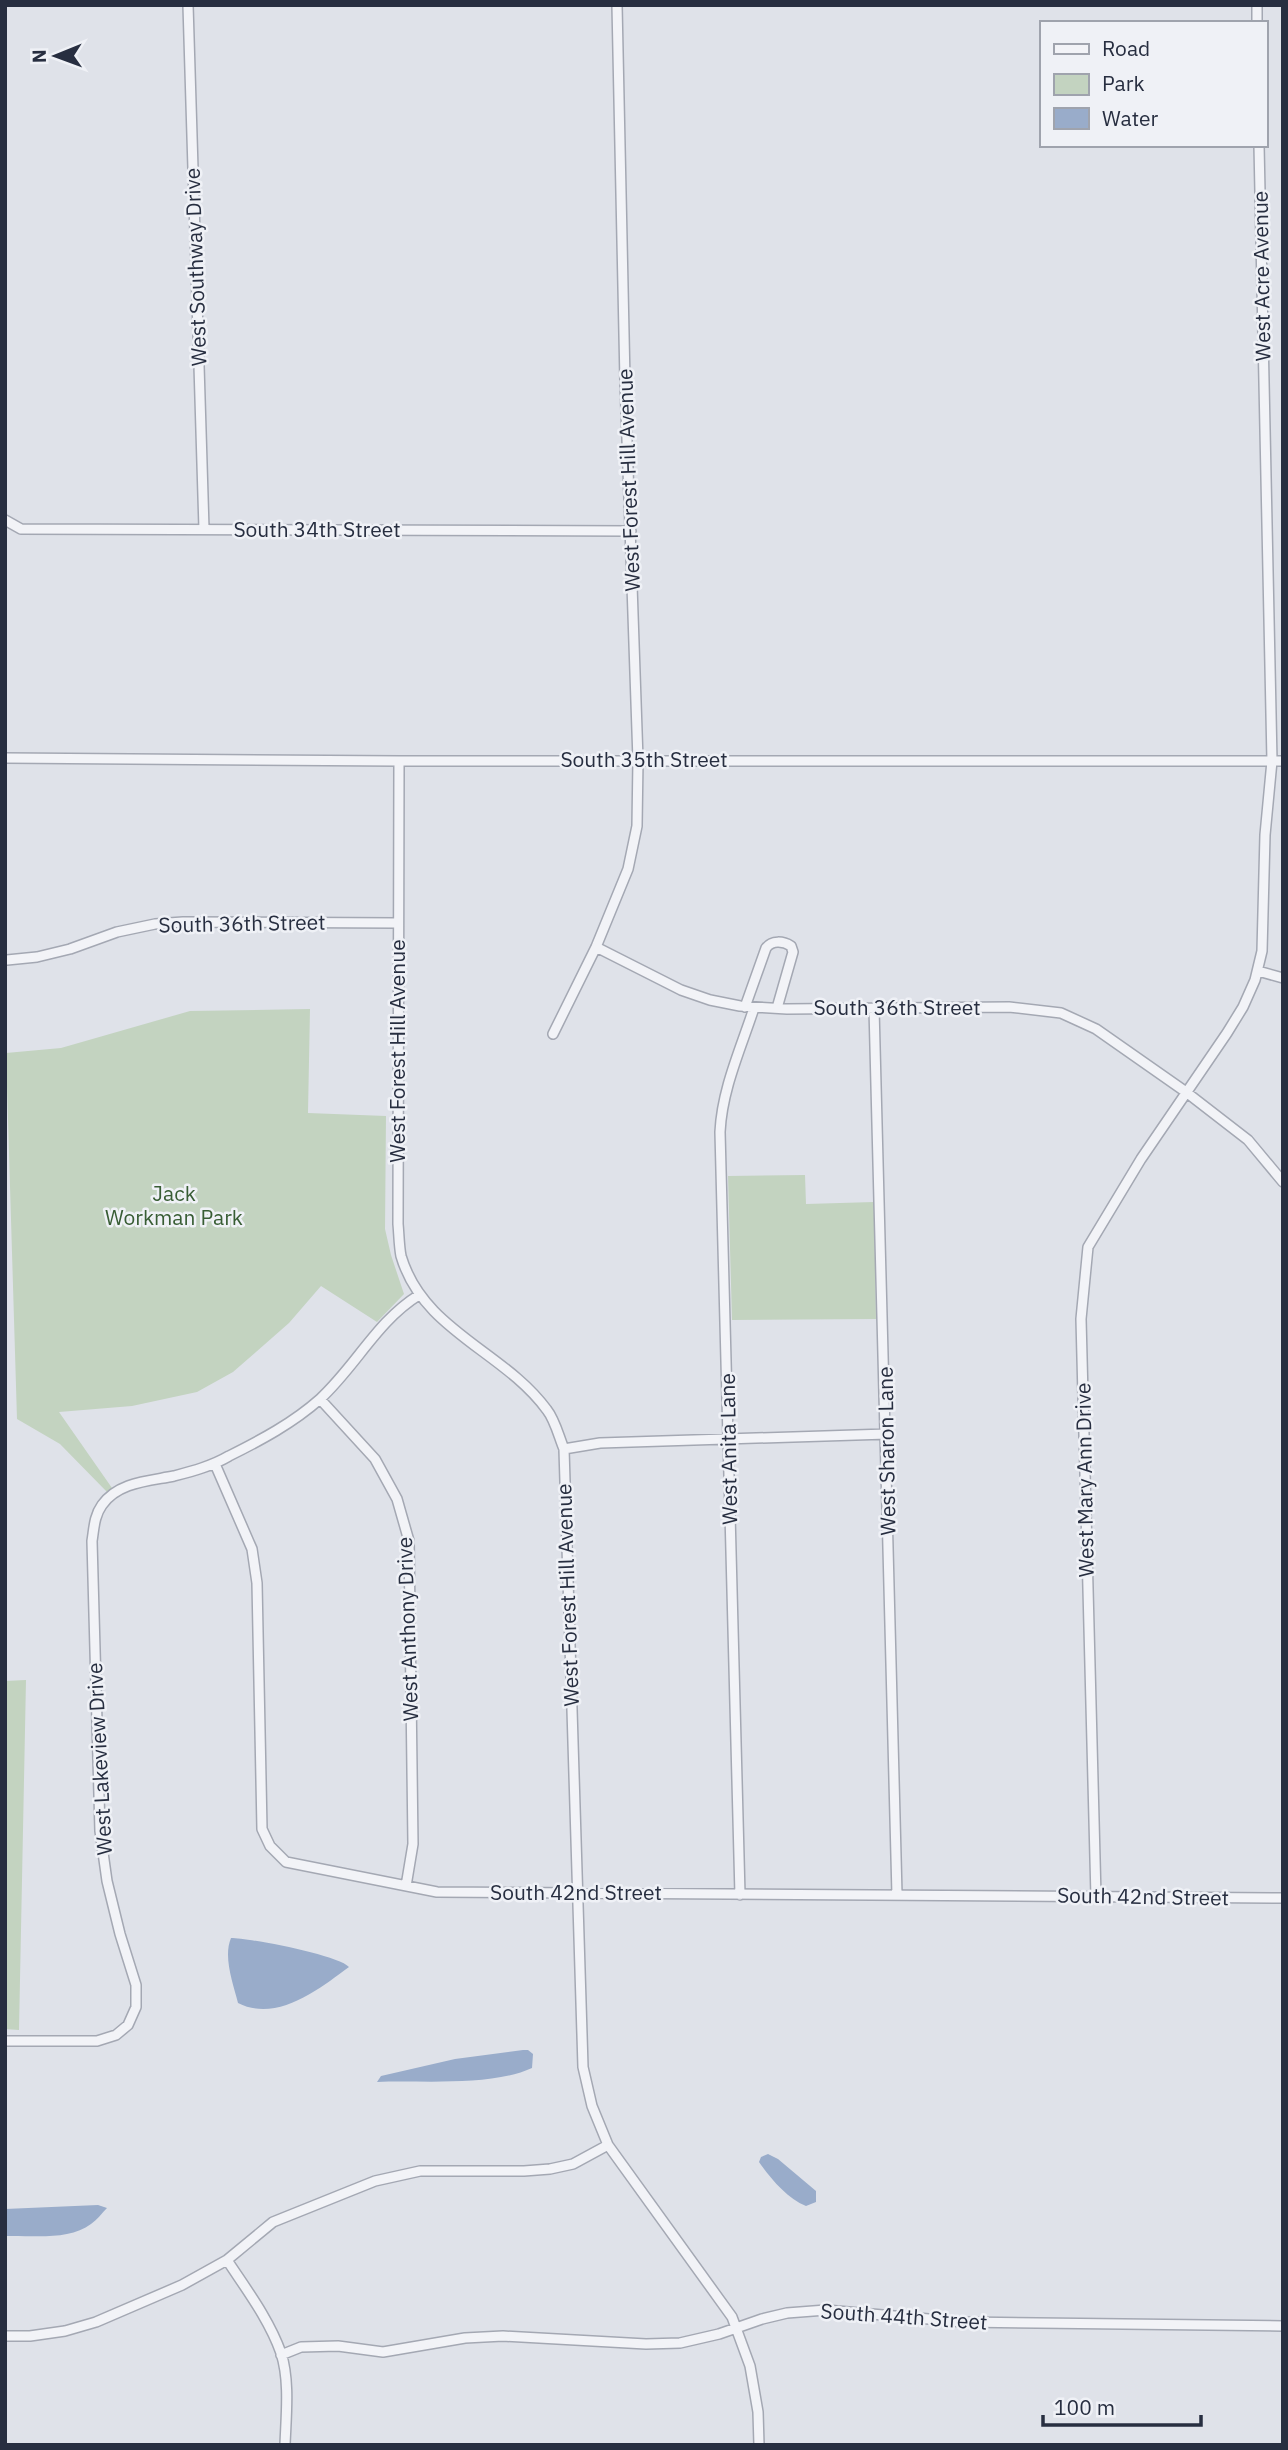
<svg xmlns="http://www.w3.org/2000/svg" width="1288" height="2450" viewBox="0 0 1288 2450" font-family="'IBM Plex Sans',sans-serif">
<style>
.green{fill:#c3d3c0}
.water{fill:#99acca}
.lines{fill:none;stroke-linecap:round;stroke-linejoin:round}
.street-casing{stroke:#a4a8b3;stroke-width:12}
.street{stroke:#f2f3f7;stroke-width:9}
.labels{text-anchor:middle;stroke-width:5;stroke-linejoin:round;paint-order:stroke}
.street-label{font-size:21px;fill:#272e40;stroke:#eff1f6}
.park-label{font-size:21px;fill:#385d34;stroke:#eff1f6}
</style>
<rect width="100%" height="100%" fill="#dfe2e9"/>
<path class="green" d="M310,1009l-2,104 78,3 -1,113 6,26 13,39 -27,28 -56,-36 -32,37 -56,49 -36,20 -65,14 -73,6 53,76 -5,4 -47,-48 -43,-25 -11,-366 55,-5 129,-37z
M805,1175l1,29 68,-2 2,117 -144,1 -4,-144z
M26,1680l-7,350 -14,-1v-348z"/>
<path class="water" d="M231,1938c18,0 107,17 118,29 -30,22 -72,56 -111,36 -5,-20 -15,-46 -7,-65z
M523,2050h5l5,4 -1,14c-41,19 -109,12 -155,14l4,-6 74,-17z
M768,2154l10,5 38,32v11l-10,4c-19,-8 -35,-27 -47,-44l2,-5z
M98,2205l9,3c-5,5 -10,12 -16,16 -22,17 -59,11 -86,12v-27z"/>
<g class="lines">
<g class="street-casing">
<path id="street" d="M188,5l16,524
M1257,5v18
M5,520l16,9 610,2
M5,758l394,3h884
M399,761l-1,463c1,10 1,22 3,32 22,75 103,95 146,154 8,10 12,27 17,39l19,618 9,39 16,39 124,172 18,49 8,46 1,33
M596,947l85,43 29,10 30,6 47,3 222,-2 52,6 35,16 90,63 62,48 35,42
M7,960l30,-3 33,-8 47,-17 38,-8 28,-2 214,1
M1258,971l25,7
M745,1007l21,-59c6,-8 17,-7 25,-2l2,6 -16,56
M874,1008l23,887
M553,1034l43,-87 32,-78 9,-43 1,-66 -13,-379 -8,-376
M320,1399l55,60 22,40 12,42 4,303 -7,42
M564,1449l36,-6 287,-9
M215,1464l37,85 5,34 5,246 8,17 16,16 151,30 846,6
M740,1895l-20,-763c2,-43 21,-84 34,-124
M1096,1897l-15,-578 7,-72 53,-88 86,-126 16,-26 12,-27 7,-29 3,-116 7,-74 -13,-616
M5,2041h92l19,-6 12,-10 8,-18v-22l-16,-51 -13,-53 -7,-50 -8,-290c2,-12 2,-25 10,-36 16,-23 47,-24 72,-29 19,-5 38,-10 55,-20 32,-16 64,-33 91,-57 36,-33 57,-78 99,-104
M227,2260c19,29 42,59 54,93 9,28 5,63 4,92
M5,2336h25l35,-5 31,-9 86,-37 45,-25 46,-38 102,-41 45,-10h104l26,-2 23,-5 35,-19
M281,2355l20,-8 37,-1 45,6 82,-14 38,-2 143,8 34,-1 39,-9 43,-15 25,-6 39,-3 137,12 320,4"/>
</g>
<use href="#street" class="street"/>
</g>
<g class="labels">
<g class="street-label">
<text transform="translate(196 267) rotate(-92)" y="7">West Southway Drive</text>
<text transform="translate(1262 276) rotate(-91)" y="7">West Acre Avenue</text>
<text transform="translate(629 480) rotate(-92)" y="7">West Forest Hill Avenue</text>
<text x="317" y="537">South 34th Street</text>
<text x="644" y="767">South 35th Street</text>
<text transform="translate(242 924) rotate(-1)" y="7">South 36th Street</text>
<text x="897" y="1015">South 36th Street</text>
<text transform="translate(398 1051) rotate(-90)" y="7">West Forest Hill Avenue</text>
<text transform="translate(729 1449) rotate(-91)" y="7">West Anita Lane</text>
<text transform="translate(887 1451) rotate(-91)" y="7">West Sharon Lane</text>
<text transform="translate(1085 1480) rotate(-91)" y="7">West Mary Ann Drive</text>
<text transform="translate(568 1595) rotate(-92)" y="7">West Forest Hill Avenue</text>
<text transform="translate(408 1629) rotate(-92)" y="7">West Anthony Drive</text>
<text transform="translate(100 1759) rotate(-93)" y="7">West Lakeview Drive</text>
<text x="576" y="1900">South 42nd Street</text>
<text transform="translate(1143 1897) rotate(1)" y="7">South 42nd Street</text>
<text transform="translate(904 2317) rotate(4)" y="7">South 44th Street</text>
</g>
<g class="park-label">
<text x="174" y="1201">Jack<tspan x="174" dy="24">Workman Park</tspan></text>
</g>
</g>
<rect width="1288" height="2450" fill="none" stroke="#272e40" stroke-width="14"/>
<rect x="1040" y="21" width="228" height="126" fill="#eff1f6" stroke="#9fa3ad" stroke-width="2"/>
<rect x="1054" y="44" width="35" height="10" fill="#f2f3f7" stroke="#9fa3ad" stroke-width="2"/>
<text x="1102" y="56" font-size="21" fill="#272e40">Road</text>
<rect x="1054" y="74" width="35" height="21" fill="#c3d3c0" stroke="#9fa3ad" stroke-width="2"/>
<text x="1102" y="91" font-size="21" fill="#272e40">Park</text>
<rect x="1054" y="108" width="35" height="21" fill="#99acca" stroke="#9fa3ad" stroke-width="2"/>
<text x="1102" y="126" font-size="21" fill="#272e40">Water</text>
<g transform="translate(56 56) rotate(269)" stroke="#eff1f6" stroke-width="5" paint-order="stroke">
<path d="M0-5L12 26L0 18L-12 26Z" fill="#272e40"/>
<text y="-10" font-size="19" font-weight="bold" text-anchor="middle" fill="#272e40">N</text>
</g>
<path d="M1043 2415v10h158v-10" fill="none" stroke="#272e40" stroke-width="3.5"/>
<text x="1054" y="2415" font-size="21" fill="#272e40" stroke="#eff1f6" stroke-width="5" paint-order="stroke">100 m</text>
</svg>
